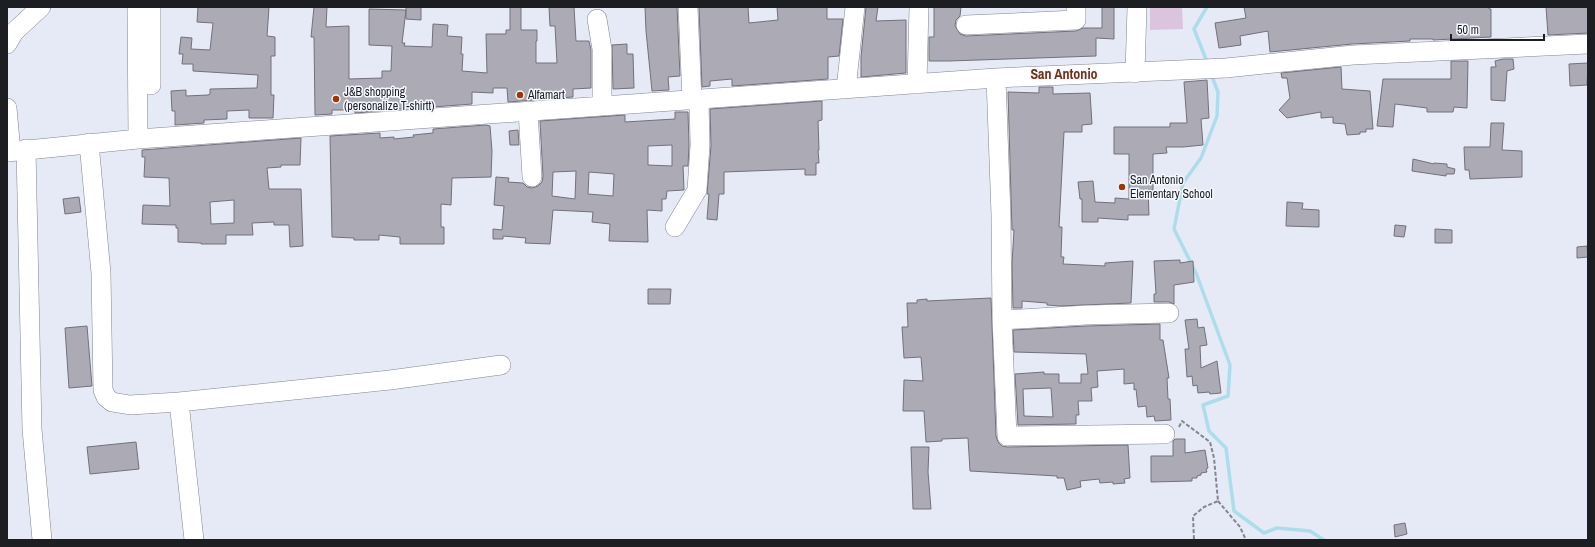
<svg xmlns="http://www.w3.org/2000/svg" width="1595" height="547" viewBox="0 0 1595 547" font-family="'Archivo Narrow',sans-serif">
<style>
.green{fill:#dbc5de}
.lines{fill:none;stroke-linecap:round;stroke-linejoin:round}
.stream{stroke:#adddea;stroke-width:3.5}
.building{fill:#acaab5;stroke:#72707b;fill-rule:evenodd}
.minor-casing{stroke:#818590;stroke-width:20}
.path{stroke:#83868e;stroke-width:2;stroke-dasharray:4 2;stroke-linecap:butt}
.minor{stroke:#fff;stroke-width:19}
.poi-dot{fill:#9c3801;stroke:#f5f8ff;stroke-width:1.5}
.labels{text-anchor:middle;stroke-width:3;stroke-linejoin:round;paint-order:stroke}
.poi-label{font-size:12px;fill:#1c1e22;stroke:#f5f8ff;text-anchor:start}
.quarter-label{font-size:14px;font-weight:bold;fill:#723115;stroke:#f5f8ff}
</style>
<rect width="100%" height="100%" fill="#e6eaf6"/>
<path class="green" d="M1150,7h32l1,22 -33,1z"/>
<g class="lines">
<path class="stream" d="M1207,7l-13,22 13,33
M1211,74l7,18 -1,24 -16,42 -18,25 -9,46 22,44 34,92 -2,31 -25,9 6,26 17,17 8,63 30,22 13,-5 33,3 14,9"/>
</g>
<path class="building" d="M198,7h71l-2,29 8,1v19h-4v39h3l-1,23h-24v-8l-22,1v8l-23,1v3l-29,2v-14h-3l-1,-20 15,-1v6l22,-1 2,-1v-5l47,-1 1,-13 -65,-4v-7h-11l1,-10h-4l2,-17 11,1 -1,11 19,1 3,-27 -16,-1z
M314,7h13l-1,20 23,-1v53l33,-1v-7h9l1,-25 -23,-1v-36l37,1v-3h15v13l-15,-1v-9l-4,33h3l-1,3 28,1 1,-23 15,1 -1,11 15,1 -1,17h2l-1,17 25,2 -1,-39h20v-4h4v-23h11v23h16v11h-1v22h21l-2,-37h-5l-1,-19h25l2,34h13l2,9v38l-18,1v8l-65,5 -1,-14h-14v5l-21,-1v12l-39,3v-1l-22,1v2h-18v1l-38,3v-3h-23v4l-17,1 -1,-78h-3z
M645,7h32l3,69 -12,1 1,13 -17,1 -6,-60z
M699,7h49l1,16 29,-3 -1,-13h50v12h16l-4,37 -11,1v22l-96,7v-7l-22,2v5l-8,1z
M866,7h12l-2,14 30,-1v53l-45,4v-20z
M934,7h27l-1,9 -4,4 -1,6 5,8 6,2 110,-5 7,-3h19v-21h12v32l-18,-1v18l-147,5h-20v-24h5z
M1244,7h245v2h2v28l-58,3v-1h-23v2l-58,3 -82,8 -2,-21 -28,5 1,9 -22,3 -4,-25 31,-5z
M1546,7h42v26l-40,2z
M627,44v10h6l1,34 -21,1 -1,-44z
M1503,59h10l1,10 -7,2 -2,30 -14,-1v-33h5l-1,-6z
M1451,61h17l-1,47 -13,-1 -1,5h-26v-4l-32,-4 -2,23 -16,-1 6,-47h68z
M1588,63l-1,22 -17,1 -1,-22z
M1341,67l1,22 28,2 3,38h-7v3h-6v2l-13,1 -2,-11 -12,-1v-6l-12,1v-6l-34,6 -8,-8 11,-12 -3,-20h-5l-1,-5z
M1207,80l2,38 -8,1 2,26 -20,2h-17l1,6 -14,1v36h-5l1,25h-21v5l-30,-2v4h-16v-23h-2l-2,-17 15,-1 2,21 20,1v-5l14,1v-45h-15v-27h56v-4h17l-3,-41z
M1039,87h14v7l37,-1 2,31 -10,1v7h-18l-5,95h3l-1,30h3l-1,7 42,2v-3l28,-2 -2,42 -71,3 -13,-1v-2l-25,-2v7h-9l-1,-44 2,-34h-2l-4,-138 31,1z
M822,101v19l-4,1 1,29h-1l1,13h-3v12h-11v-6l-81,3v22h-5l-2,26 -10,-1 2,-25h-2l4,-48 -1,-37z
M675,112h13l1,33 -1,21h-5l1,24 -17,1 -1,8h-4v12l-15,-1 1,32 -39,-1 1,-17 -18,-2 1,-10 -40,-2 -3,34 -25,-1 1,-5 -23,-2v3h-10v-10l9,1 2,-24 -10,-1 2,-28 13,1 -1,4 15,1 4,4 5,1 6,-2 4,-4 1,-6 -3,-55 85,-6v7l50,-3zM672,145v21l-24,-1v-19zM576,171l-1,28 -23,-3 1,-24zM589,172l25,2 -1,22 -25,-2z
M1491,123h13l-2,27 20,1v26l-52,2 -1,-9h-4l-1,-23h26z
M486,125l4,1 2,25 -1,26 -39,1 -1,27 -10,-1v23h3v17h-44v-7l-21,-2v5h-25v-2l-22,-1 -2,-101 50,-3v5l14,-1v2l20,-2 -1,-2 20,-2v-4z
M518,130l1,15h-9l-1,-14z
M301,138l-1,27h-19v2l-14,1 2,21h32l2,57 -13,1 -1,-22h-15v-3l-22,1 1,12h-27v9h-25v-1l-23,-1v-14h-2v-3l-34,-1 1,-19 27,1 -1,-28 -25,-1 1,-20h-3v-7zM234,200v23l-23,1 -1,-22z
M1413,159l21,5v-1l13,1v3l8,2 -1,5h-8v2l-34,-5z
M79,197l2,15 -16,2 -2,-15z
M1287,202l16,1 -1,6 17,1v17l-33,-1z
M1395,225l11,1 -2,11 -10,-1z
M1435,229l17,1v13h-17z
M1587,246l1,11 -11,1v-11z
M1180,260v3l13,-2 1,21 -20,3v19l-5,-2h-15v-8h2l-2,-33z
M648,289h23l-1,15h-22z
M991,298l5,138 2,6 4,4 5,1 121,-2 2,33 -6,1 1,4 -12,1v-2l-13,1 -1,-4 -19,2 1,6 -14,3 -3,-12h-7v-2l-87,-5 -2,-33 -26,1v2l-16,1 -2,-31h-21l1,-31 19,1 -2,-24 -17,1 -2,-31h6l-1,-24h10v-3l10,-1v2z
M1197,319l1,9 6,-1 3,18 -7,1 1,22 16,-7 4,32 -11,1 -1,-2 -11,1 -1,-8 -4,1 -1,-10 -5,1 -2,-28h4l-4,-29z
M1160,324v16h3l6,38h-2l1,21h2l1,21 -16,1 -1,-5 -7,1 -1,-11 -8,1 -2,-18 -2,1v-7l-10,1v-15l-27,2 1,16 -7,1 1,13h-14l1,14h-3v9l-58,1 -3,-51 29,-2v2h15v9h22v-9h7l-2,-20 -72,-2 -1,-22 73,-4zM1051,388l2,29 -29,-1 -1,-27z
M87,326l5,60 -23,2 -4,-60z
M1175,439h10v14l20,-3 3,18 -2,1 1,3 -6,1v2l-4,1v2h-5v3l-41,1v-26h22v-15z
M136,442l3,27 -49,5 -3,-27z
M911,447h18l-1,25 3,37h-18z
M1405,523l2,11 -12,3 -1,-12z"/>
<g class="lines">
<g class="minor-casing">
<path id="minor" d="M137,7l1,132
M688,7l4,93
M597,19l5,30v57
M966,25l110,-5v-13
M7,44l7,-12 27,-25
M1135,73l2,-66
M996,78l5,137 1,105 5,116 158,-2
M917,84l2,-77
M151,85v-78
M846,89l9,-82
M7,108l4,44
M528,111l4,66
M89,143l12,130 2,117 3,7 6,5 18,3 49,-3 211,-22 111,-15
M26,149l6,280 10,111
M7,152l131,-13 858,-61 230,-10 127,-13 235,-11
M675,227l22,-37 3,-45 -1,-46
M1002,320l84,-5 83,-2
M179,402l15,138"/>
</g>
<path class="path" d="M1179,427l3,-6 28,21 4,16 4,43 -14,6 -11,9 1,24
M1218,501l22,26 6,13"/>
<use href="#minor" class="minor"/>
</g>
<g class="poi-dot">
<circle cx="520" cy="95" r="4"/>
<circle cx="336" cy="99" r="4"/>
<circle cx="1122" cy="187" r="4"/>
</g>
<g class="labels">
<g class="poi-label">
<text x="344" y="96">J&amp;B shopping<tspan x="344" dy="14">(personalize T-shirtt)</tspan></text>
<text x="528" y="99">Alfamart</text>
<text x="1130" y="184">San Antonio<tspan x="1130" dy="14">Elementary School</tspan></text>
</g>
<g class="quarter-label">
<text x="1064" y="79">San Antonio</text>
</g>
</g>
<rect width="1595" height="547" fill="none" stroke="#1c1e22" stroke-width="16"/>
<path d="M1451 34v6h93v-6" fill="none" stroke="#1c1e22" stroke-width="2"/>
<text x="1457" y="34" font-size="12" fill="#1c1e22" stroke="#f5f8ff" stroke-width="3" paint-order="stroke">50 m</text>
</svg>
